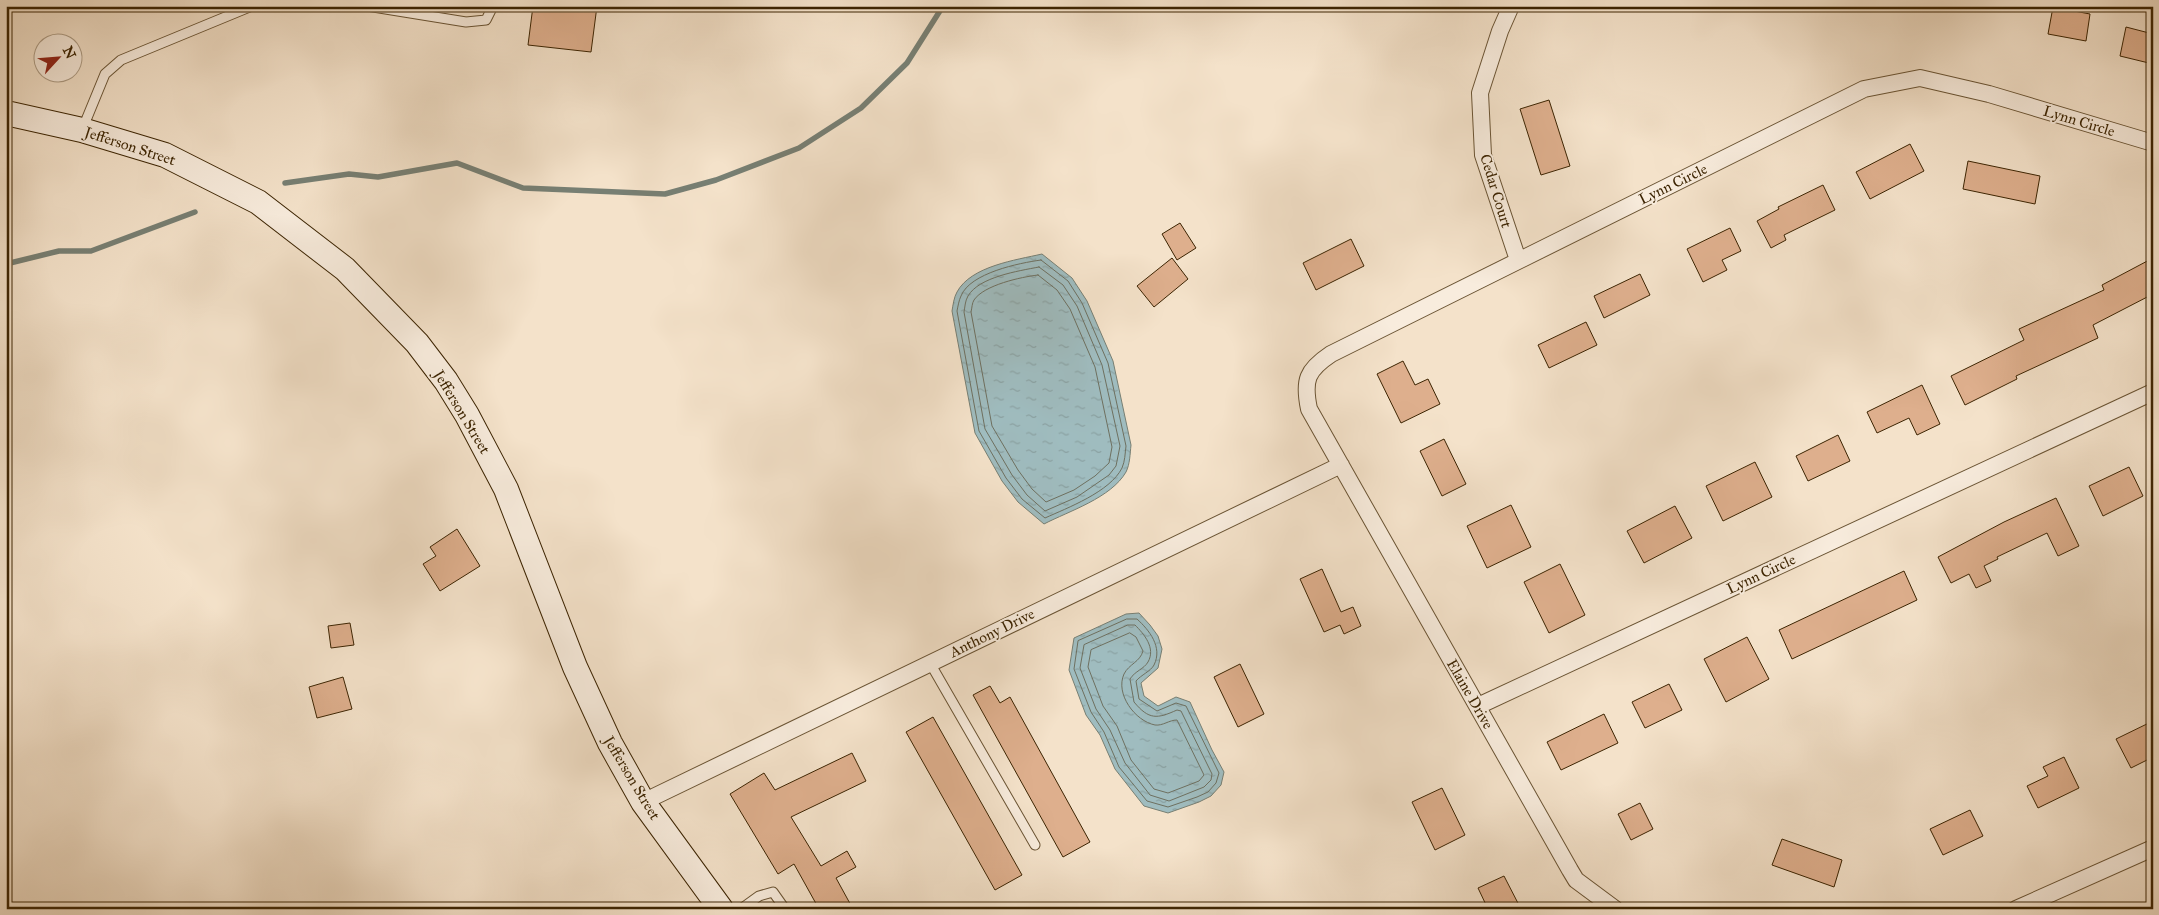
<svg xmlns="http://www.w3.org/2000/svg" width="2159" height="915" viewBox="0 0 2159 915" font-family="'IM FELL Great Primer',serif">
<style>
.water{fill:url(#water-ripples);stroke:#777f73}
.lines{fill:none;stroke-linecap:round;stroke-linejoin:round}
.shore{stroke:#6e7060;stroke-width:1}
.stream{stroke:#777f73;stroke-width:5.5}
.building{fill:#deaf8d;stroke:#3c2402}
.lane-casing{stroke:#6a5434;stroke-width:11}
.street-casing{stroke:#6a5434;stroke-width:18}
.secondary-casing{stroke:#3c2402;stroke-width:26}
.lane{stroke:#f8ecdd;stroke-width:9}
.street{stroke:#f8ecdd;stroke-width:16}
.secondary{stroke:#f8ecdd;stroke-width:24}
.labels{text-anchor:middle;stroke-width:4;stroke-linejoin:round;paint-order:stroke}
.street-label{font-size:15px;fill:#3c2402;stroke:#f8ecdd}
</style>
<defs>
<pattern id="water-ripples" width="26" height="14" patternUnits="userSpaceOnUse" patternTransform="scale(1.25)"><rect width="26" height="14" fill="#9fbcbf"/><path d="M2 4q2-2 4 0t4 0M15 11q2-2 4 0t4 0" fill="none" stroke="#8aa1a2"/></pattern>
</defs>
<rect width="100%" height="100%" fill="#f4e2ca"/>
<filter id="stains"><feTurbulence type="fractalNoise" baseFrequency=".004" numOctaves="4"/><feColorMatrix values="0 0 0 0 .2 0 0 0 0 .09 0 0 0 0 .02 0 0 0 .5 -.17"/></filter>
<radialGradient id="worn" r=".72"><stop offset=".6" stop-color="#630" stop-opacity="0"/><stop offset="1" stop-color="#630" stop-opacity=".3"/></radialGradient>
<path class="water" d="M1042,254l30,24 15,23 26,60 18,84c-1,9 -1,19 -5,27 -15,26 -57,39 -82,52l-26,-22 -16,-21 -27,-48 -23,-122c1,-6 2,-14 5,-19 14,-26 59,-32 85,-38z
M1139,613l11,12 8,11 4,13 -4,19 -17,15 3,13 14,10 18,-9 14,5 22,48 12,22 -3,13 -10,11 -12,6 -31,11 -24,-7 -29,-37 -15,-34 -14,-20 -17,-45 5,-32 52,-24z"/>
<g class="lines">
<path class="shore" d="M1041,260l27,21 14,22 26,60 18,83c-1,8 -1,15 -4,22 -12,24 -55,40 -77,50l-23,-19 -16,-21 -27,-47 -22,-120c1,-5 2,-11 4,-15 9,-23 58,-33 80,-36z
M1039,267l24,18 14,21 25,59 18,81 -4,20 -7,9 -32,22 -32,14 -18,-16 -15,-20 -27,-46 -21,-117c1,-5 1,-11 4,-16 11,-19 50,-25 71,-29z
M1038,275l19,15 13,19 25,58 17,80 -3,16 -14,13 -21,14 -28,12 -14,-13 -14,-19 -26,-44 -21,-114c1,-4 1,-9 3,-12 10,-15 47,-23 64,-25z
M1127,619h10c12,11 26,28 17,46 -3,6 -13,10 -18,16l3,18 18,12 19,-8 10,3 33,67 -3,10 -8,9 -11,5 -29,10 -21,-6 -28,-34 -15,-35 -13,-20 -17,-43 4,-28z
M1128,625h7c9,9 21,23 13,37 -4,7 -13,9 -18,17l4,23c15,18 23,17 43,8l4,1 31,63 -1,6 -7,7 -35,14 -19,-6 -25,-32 -15,-33 -14,-21 -16,-41 4,-23z
M1130,633l6,4 7,14c-3,11 -14,13 -19,23 -9,20 11,47 31,51 8,1 14,-5 22,-5l27,55 -5,6 -31,12 -14,-4 -23,-29 -14,-34 -14,-20 -15,-39 3,-17z"/>
<path class="stream" d="M285,183l64,-9 29,3 79,-14 66,25 142,6 51,-14 83,-32 62,-40 46,-45 36,-57
M6,264l53,-13h32l104,-39"/>
</g>
<path class="building" d="M533,6h64l-6,46 -63,-7z
M2053,7l37,7 -4,27 -38,-7z
M2126,27l27,7v30l-33,-8z
M1549,100l21,66 -29,9 -21,-66z
M1910,144l14,27 -54,28 -14,-27z
M1968,161l72,15 -5,28 -72,-15z
M1823,185l12,25 -51,25 2,5 -15,8 -14,-27 22,-12 -1,-2z
M1180,223l16,25 -19,12 -15,-26z
M1730,228l11,23 -19,9 5,10 -24,12 -16,-33z
M1351,239l13,27 -48,24 -13,-27z
M1172,258l16,21 -34,28 -17,-21z
M2153,258v36l-60,31 5,13 -82,38 1,3 -52,26 -14,-29 73,-36 -5,-11 85,-39 -2,-5z
M1640,274l10,21 -46,23 -10,-22z
M1586,322l11,23 -48,23 -11,-23z
M1403,361l12,24 13,-6 12,25 -39,19 -24,-49z
M1922,385l18,39 -23,11 -8,-17 -32,15 -10,-21z
M1838,435l12,26 -42,20 -12,-25z
M1444,439l22,45 -24,12 -22,-45z
M1755,462l17,35 -49,24 -17,-35z
M2129,467l14,29 -40,20 -14,-30z
M2056,498l23,48 -21,10 -11,-23 -50,24 1,2 -14,7 7,15 -15,7 -7,-14 -18,9 -13,-26 66,-35z
M1511,505l20,42 -44,21 -20,-42z
M1675,506l17,32 -48,25 -17,-32z
M457,529l23,37 -40,25 -17,-27 13,-8 -6,-9z
M1560,564l25,51 -36,18 -25,-51z
M1322,569l19,43 12,-5 8,19 -17,8 -4,-9 -16,7 -24,-53z
M1904,571l13,29 -125,59 -13,-29z
M350,623l4,22 -23,3 -3,-22z
M1747,637l22,42 -43,23 -22,-43z
M1240,664l24,50 -26,13 -24,-50z
M343,677l9,32 -35,9 -8,-31z
M1669,684l13,26 -37,18 -13,-26z
M990,686l10,17 10,-6 80,145 -27,15 -90,-162z
M1604,714l14,29 -57,27 -14,-28z
M933,717l89,158 -27,15 -89,-158z
M2153,721v36l-22,11 -15,-29z
M852,753l14,28 -75,36 30,49 26,-15 9,16 -20,11 17,31h-34l-25,-45 -16,10 -48,-80 34,-21 11,17z
M2064,757l15,31 -41,20 -11,-22 21,-10 -5,-9z
M1442,788l23,47 -30,15 -23,-48z
M1640,803l13,26 -22,11 -13,-26z
M1970,810l13,26 -40,19 -13,-26z
M1782,839l60,21 -8,27 -62,-22z
M1504,876l17,33h-33l-10,-21z"/>
<g class="lines">
<g class="lane-casing">
<path id="lane" d="M367,6l99,16 20,-2 7,-14
M82,130l23,-56 16,-14 131,-54
M930,663l105,182
M741,909l18,-13 14,-4 12,17"/>
</g>
<g class="street-casing">
<path id="street" d="M1511,6l-11,25 -20,62 3,62 35,105
M1478,706l675,-314
M643,802l698,-337
M1615,909l-39,-29 -6,-10 -261,-461c-6,-29 -2,-39 22,-55l533,-265 56,-11 69,16 164,49
M2016,909l137,-61"/>
</g>
<g class="secondary-casing">
<path id="secondary" d="M6,113l76,17 83,25 93,47 87,67 72,74 29,38 21,34 39,74 69,178 35,76 33,59 78,107"/>
</g>
<use href="#lane" class="lane"/>
<use href="#street" class="street"/>
<use href="#secondary" class="secondary"/>
</g>
<g class="labels">
<g class="street-label">
<text transform="translate(2079 121) rotate(17)" y="5">Lynn Circle</text>
<text transform="translate(130 146) rotate(18)" y="5">Jefferson Street</text>
<text transform="translate(1673 184) rotate(-26)" y="5">Lynn Circle</text>
<text transform="translate(1496 191) rotate(73)" y="5">Cedar Court</text>
<text transform="translate(462 412) rotate(59)" y="5">Jefferson Street</text>
<text transform="translate(1761 574) rotate(-25)" y="5">Lynn Circle</text>
<text transform="translate(992 633) rotate(-26)" y="5">Anthony Drive</text>
<text transform="translate(1470 694) rotate(60)" y="5">Elaine Drive</text>
<text transform="translate(632 778) rotate(59)" y="5">Jefferson Street</text>
</g>
</g>
<rect width="2159" height="915" fill="none" stroke="#f4e2ca" stroke-width="25"/>
<rect x="8" y="8" width="2144" height="900" fill="none" stroke="#3c2402" stroke-width="2.5"/>
<rect x="12" y="12" width="2134" height="890" fill="none" stroke="#3c2402"/>
<g transform="translate(58 58) rotate(64)"><circle r="24" fill="#f8ecdd" stroke="#ad9c85"/>
<path d="M0-4L9 19L0 12L-9 19Z" fill="#8f2418"/>
<text y="-8" font-size="14" font-weight="bold" text-anchor="middle" fill="#3c2402">N</text>
</g>
<rect width="100%" height="100%" filter="url(#stains)"/>
<rect width="100%" height="100%" fill="url(#worn)"/>
</svg>
